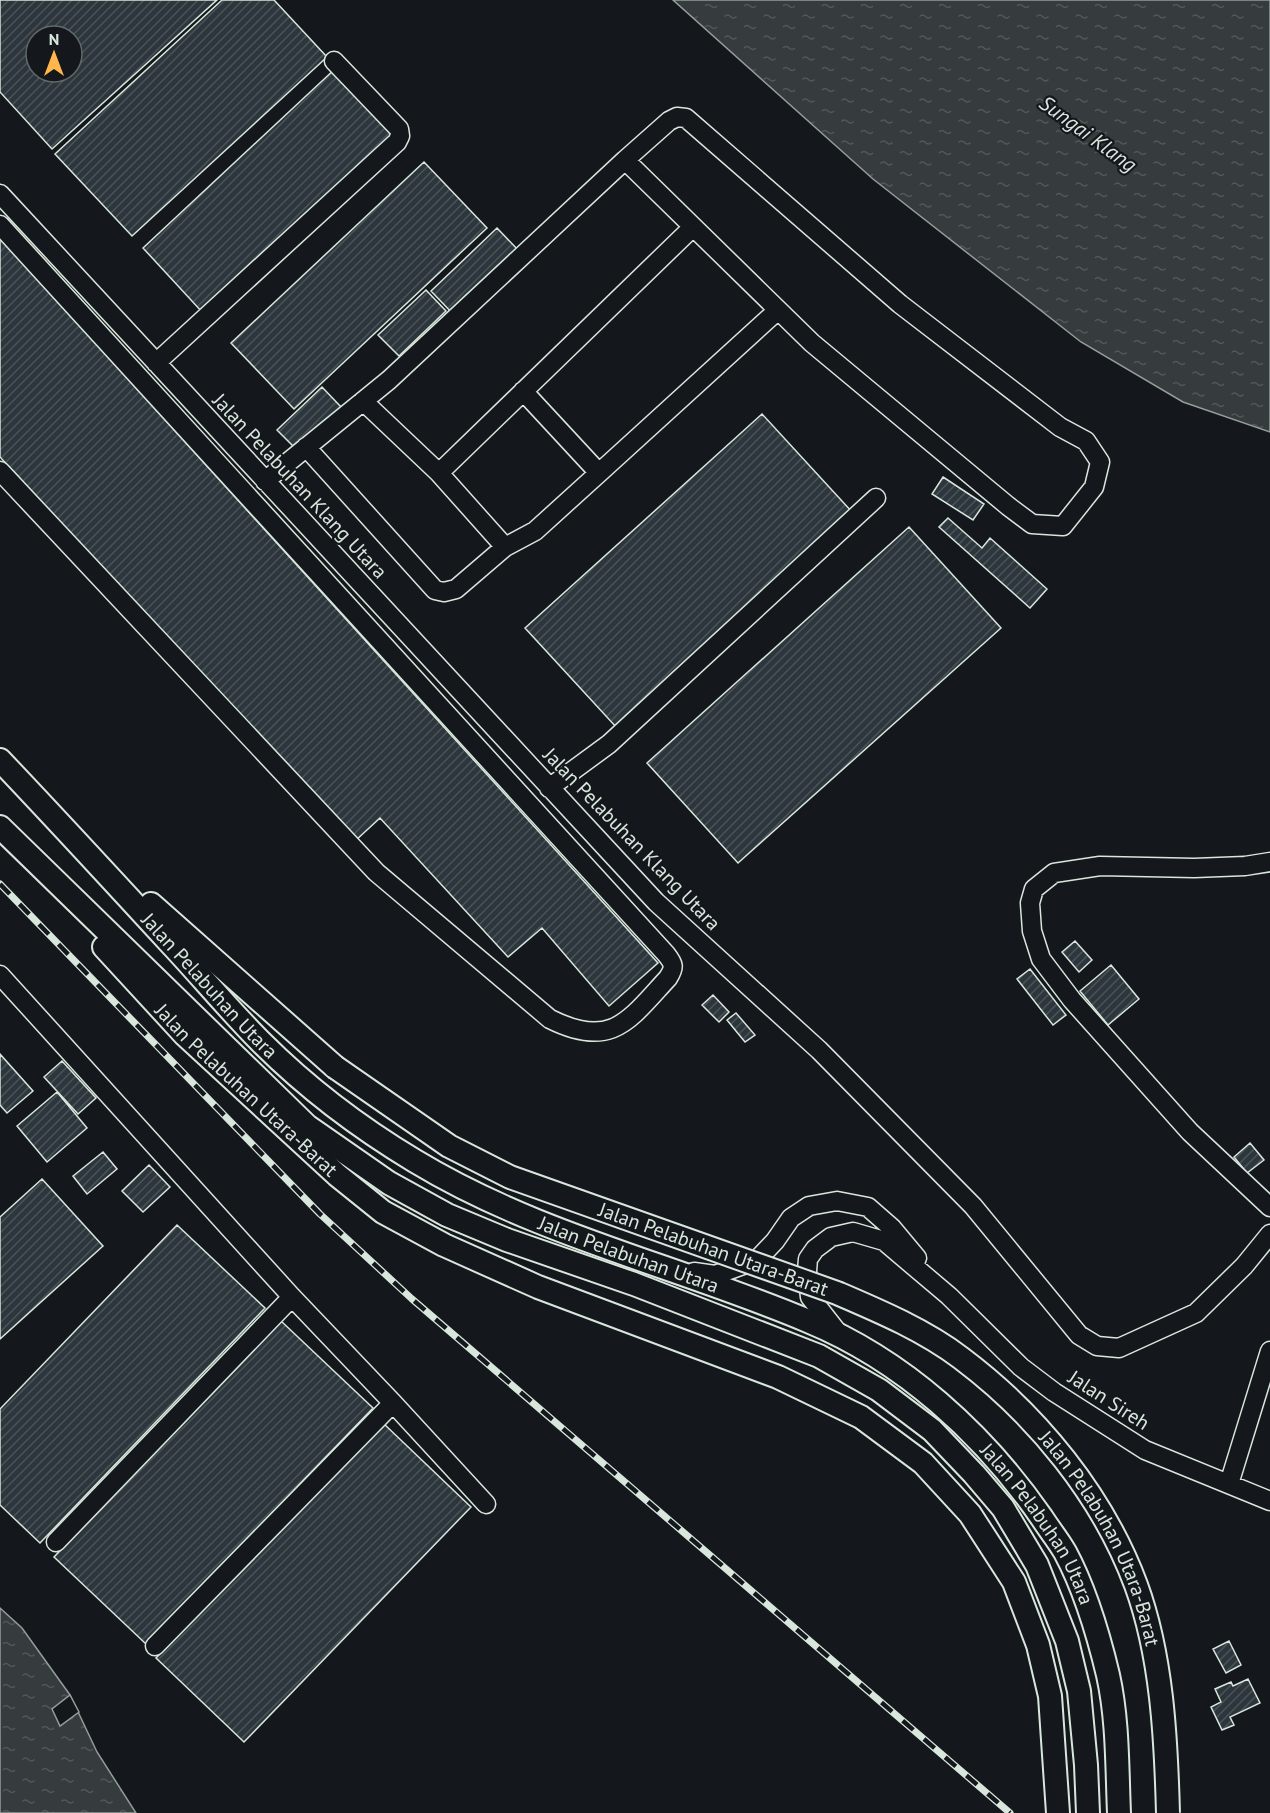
<svg xmlns="http://www.w3.org/2000/svg" width="1270" height="1813" viewBox="0 0 1270 1813" font-family="'PT Sans',sans-serif">
<style>
.water{fill:url(#water-ripples);stroke:#939e99;stroke-width:1.5}
.pier{fill:#14181c;stroke:#939e99;stroke-width:1.5}
.building{fill:url(#building-hatch);stroke:#d8e6dc;stroke-width:1.5;fill-rule:evenodd}
.lines{fill:none;stroke-linecap:round;stroke-linejoin:round}
.minor-casing{stroke:#d8e6dc;stroke-width:21}
.major-casing{stroke:#d8e6dc;stroke-width:26}
.minor{stroke:#14181c;stroke-width:18}
.major{stroke:#14181c;stroke-width:22}
.rail-casing{stroke:#d8e6dc;stroke-width:7}
.rail{stroke:#14181c;stroke-width:4.5;stroke-dasharray:14;stroke-linecap:butt}
.major-bridge-casing{stroke:#d8e6dc;stroke-width:26;stroke-linecap:butt}
.major-bridge{stroke:#14181c;stroke-width:22}
.labels{text-anchor:middle;stroke-width:4.5;stroke-linejoin:round;paint-order:stroke}
.street-label{font-size:20px;fill:#d8e6dc;stroke:#14181c}
.water-label{font-size:21px;font-style:italic;fill:#d8e6dc;stroke:#14181c}
</style>
<defs>
<pattern id="water-ripples" width="26" height="14" patternUnits="userSpaceOnUse" patternTransform="scale(1.5)"><rect width="26" height="14" fill="#363b3e"/><path d="M2 4q2-2 4 0t4 0M15 11q2-2 4 0t4 0" fill="none" stroke="#525759"/></pattern>
<pattern id="building-hatch" width="6" height="6" patternUnits="userSpaceOnUse" patternTransform="scale(1.5)"><rect width="6" height="6" fill="#2c363c"/><path d="M-1 1l2-2M0 6l6-6M5 7l2-2" fill="none" stroke="#4a5358"/></pattern>
</defs>
<rect width="100%" height="100%" fill="#14181c"/>
<path class="water" d="M673,0h597v432l-87,-30 -102,-60 -208,-163z
M0,1608l22,20 48,67 27,57 39,61h-136z"/>
<path class="pier" d="M70,1695l9,17 -19,14 -8,-17z"/>
<path class="building" d="M0,0h217l-165,149 -52,-57zM36,36h36v36h-36z
M222,0h52l53,57 -195,179 -77,-82z
M337,67l61,65 -195,181 -60,-65z
M424,162l63,66 -193,181 -63,-66z
M497,228l23,24 -66,63 -23,-24z
M0,238l658,725 -49,43 -67,-78 -34,29 -128,-139 -25,23 -355,-384z
M426,290l20,21 -47,45 -21,-21z
M322,387l20,21 -45,42 -20,-20z
M762,414l91,99 -236,215 -92,-100z
M943,477l41,27 -11,16 -41,-26z
M948,518l34,30 8,-10 57,51 -17,19 -91,-81z
M909,527l92,101 -263,235 -91,-100z
M1075,941l17,19 -13,12 -17,-20z
M1111,965l28,34 -31,26 -28,-34z
M1030,969l36,46 -13,10 -36,-46z
M713,995l16,17 -10,10 -17,-17z
M736,1013l19,22 -10,7 -18,-22z
M0,1054l33,37 -26,22 -7,-8z
M62,1061l34,37 -18,16 -34,-37z
M57,1092l30,36 -40,34 -30,-36z
M1250,1143l14,17 -17,13 -13,-16z
M103,1152l14,17 -30,25 -14,-18z
M149,1165l21,22 -27,25 -21,-21z
M42,1179l61,67 -103,93v-122z
M177,1225l88,83 -225,235 -40,-38v-96z
M281,1321l92,87 -227,236 -92,-87z
M383,1423l88,84 -227,235 -88,-84z
M1229,1641l12,24 -15,8 -13,-24z
M1248,1679l12,24 -30,14 4,8 -12,5 -11,-23 10,-5 -6,-13 16,-7 2,4z"/>
<g class="lines">
<g class="minor-casing">
<path id="minor" d="M0,194l656,708 163,148 154,156 106,129 18,11 22,2 77,-35 48,-47 26,-32
M0,225l666,729c8,10 9,13 2,24 -39,42 -56,72 -118,41l-174,-147 -376,-401
M156,363l241,-221 3,-6 -1,-7 -65,-68
M523,391l76,82 179,-163
M363,401l76,72 254,-246
M306,447l129,143 9,2 12,-3 49,-42 30,-16 64,-58
M439,473l66,74
M265,481l124,-101 236,-220 187,183 196,163 24,18 31,2 31,-39 6,-25 -14,-21 -26,-14 -160,-123 -214,-186 -9,-1 -8,4 -44,39
M549,788l60,-44 267,-246
M1270,862l-25,4 -51,2 -94,-2 -46,7 -20,16 -4,14 2,28 9,28 31,41 118,132 80,75
M0,975l292,322 101,106 93,101
M694,1272l21,3 42,-15 18,-19 16,-23 18,-12 28,-5 31,6 24,21 25,30
M839,1334l-29,-37 -3,-26 1,-12 7,-10 16,-12 22,-5 31,9 65,55 72,71 33,25 91,58 125,51
M1229,1484l41,-133
M56,1542l236,-245
M155,1646l238,-243"/>
</g>
<g class="major-casing">
<g id="major">
<path id="s1" d="M0,760c58,61 115,123 172,185 30,32 58,66 89,97 45,45 99,86 154,119 122,74 263,105 393,160 95,39 176,113 234,197 7,11 16,22 23,34 20,37 33,81 43,123 10,45 9,92 11,138"/>
<path d="M0,827l307,299 82,57 58,32 60,25 127,44 185,72 60,34 53,40 42,44 29,34 34,57 30,76 12,50 7,74 2,48"/>
<path d="M151,904l184,163"/>
<path id="s2" d="M104,947l81,88 152,140 46,37 61,33 94,42 240,90 83,40 62,46 47,51 44,68 24,63 12,51 8,117"/>
</g>
</g>
<use href="#minor" class="minor"/>
<use href="#major" class="major"/>
<g class="rail-casing">
<path id="rail" d="M0,884l320,330 92,85 598,514"/>
</g>
<use href="#rail" class="rail"/>
<g class="major-bridge-casing">
<g id="major-bridge">
<path id="s3" d="M335,1067l114,79 61,31 327,116c42,18 87,37 124,65 76,57 142,138 175,227 26,71 30,153 32,228"/>
</g>
</g>
<use href="#major-bridge" class="major-bridge"/>
</g>
<g class="labels">
<g class="street-label">
<text transform="translate(300 486) rotate(47)" y="7">Jalan Pelabuhan Klang Utara</text>
<text transform="translate(632 839) rotate(46)" y="7">Jalan Pelabuhan Klang Utara</text>
<text dy="7" stroke="none"><textPath href="#s1" startOffset="308">Jalan Pelabuhan Utara</textPath></text>
<text dy="7" stroke="none"><textPath href="#s2" startOffset="202">Jalan Pelabuhan Utara-Barat</textPath></text>
<text dy="7" stroke="none"><textPath href="#s3" startOffset="423">Jalan Pelabuhan Utara-Barat</textPath></text>
<text dy="7" stroke="none"><textPath href="#s1" startOffset="813">Jalan Pelabuhan Utara</textPath></text>
<text transform="translate(1109 1400) rotate(33)" y="7">Jalan Sireh</text>
<text dy="7" stroke="none"><textPath href="#s1" startOffset="1317">Jalan Pelabuhan Utara</textPath></text>
<text dy="7" stroke="none"><textPath href="#s3" startOffset="927">Jalan Pelabuhan Utara-Barat</textPath></text>
</g>
<g class="water-label">
<text transform="translate(1088 134) rotate(36)" y="7">Sungai Klang</text>
</g>
</g>
<g transform="translate(54 54)"><circle r="28" fill="#14181c" stroke="#626a69" stroke-width="1.5"/>
<path d="M0-4.5L10 22L0 15L-10 22Z" fill="#ffb74d"/>
<text y="-9" font-size="16" font-weight="bold" text-anchor="middle" fill="#d8e6dc">N</text>
</g>
</svg>
